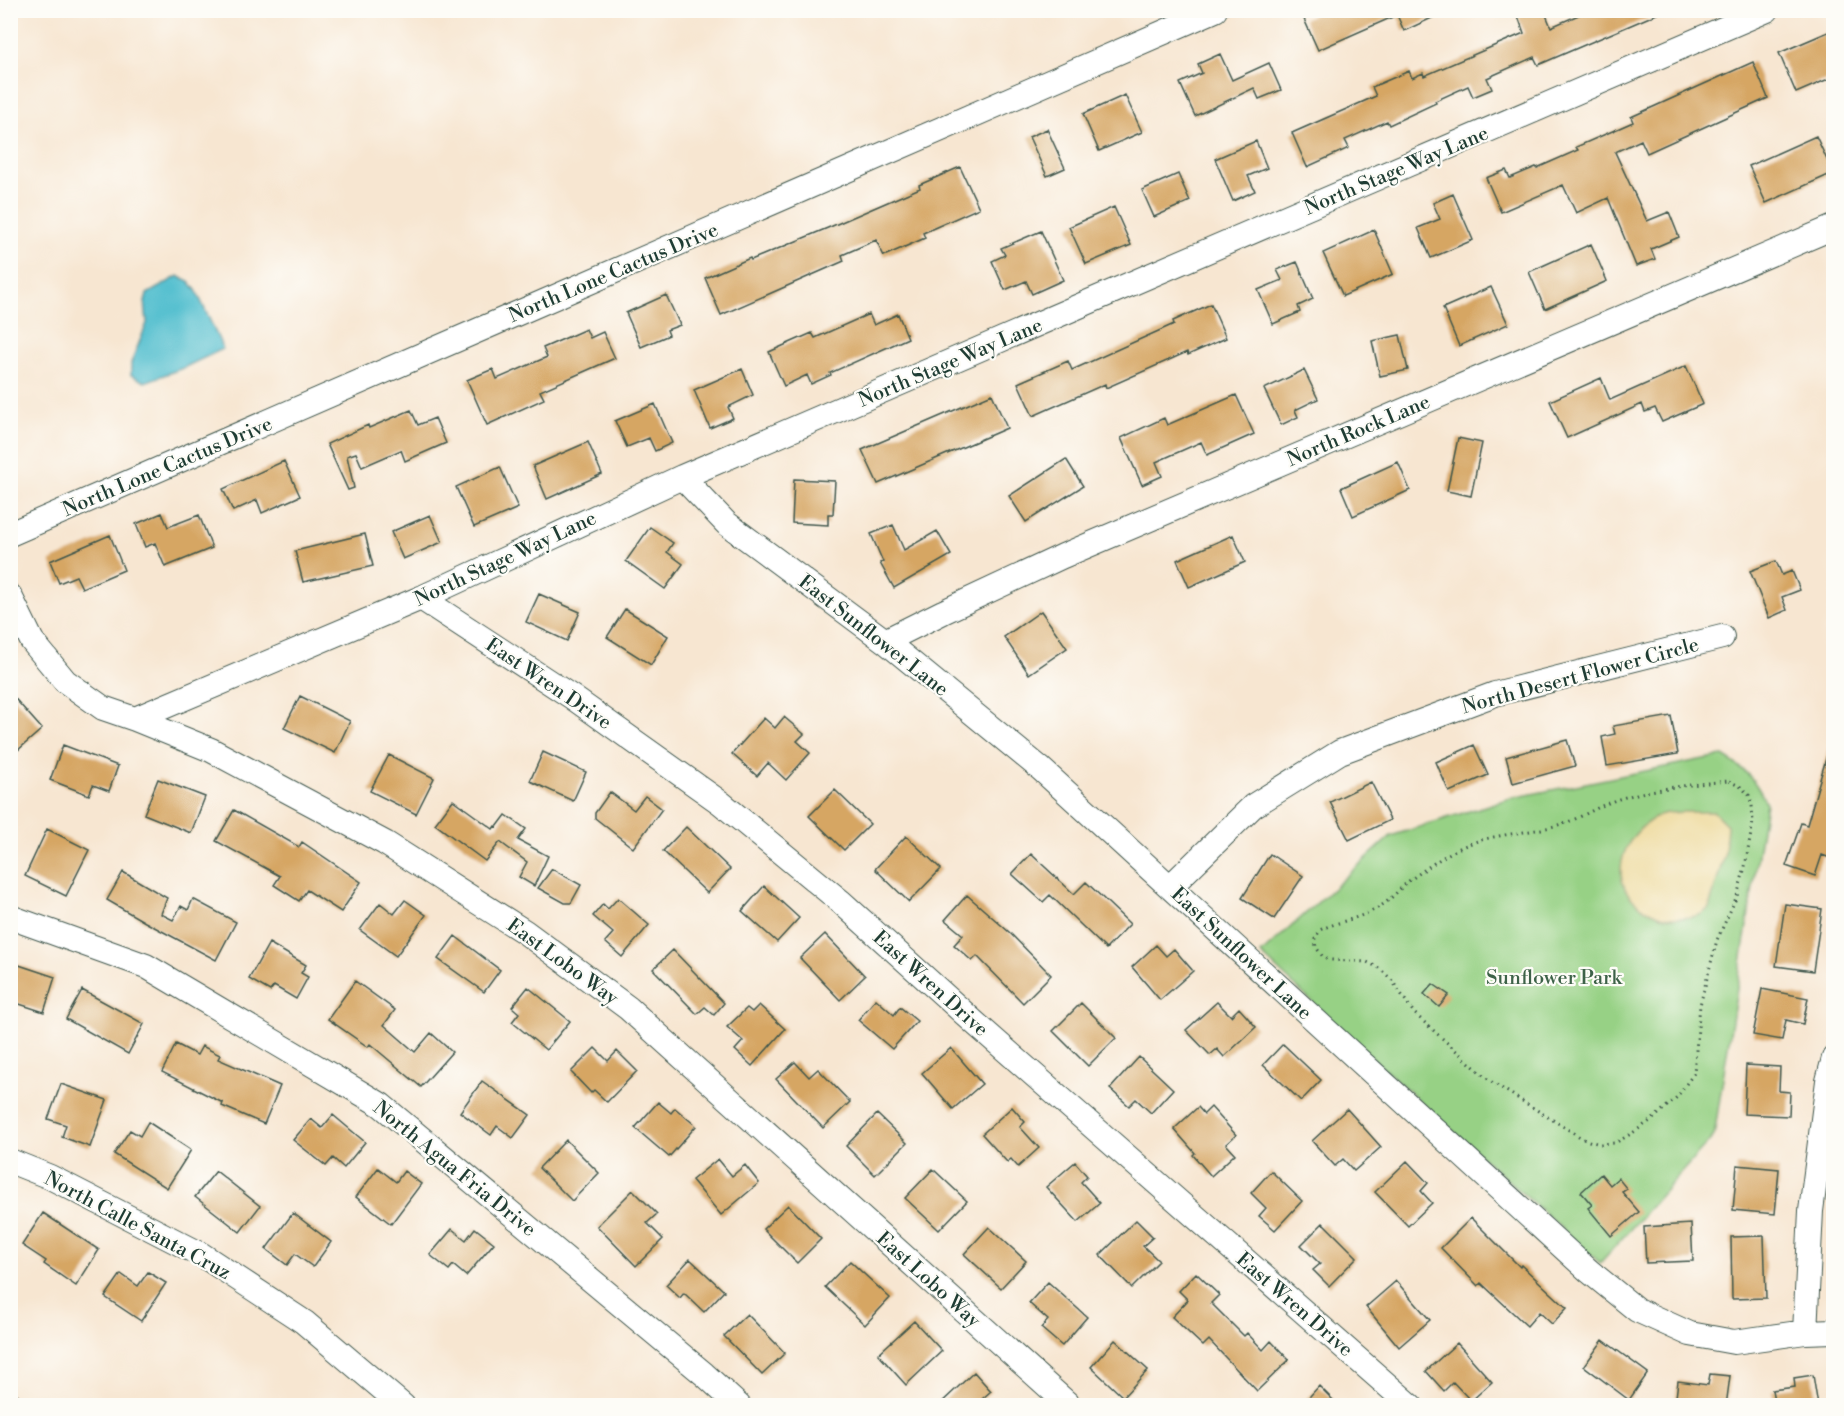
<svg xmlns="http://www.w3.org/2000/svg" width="1844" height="1416" viewBox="0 0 1844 1416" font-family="'Libre Bodoni',serif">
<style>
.green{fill:#97d185;stroke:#5b875c;stroke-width:1.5}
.sand{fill:#eeda9e;stroke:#868c69;stroke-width:1.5}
.water{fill:#54bfcf;stroke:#3a7e82;stroke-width:1.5}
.building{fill:#d6a663}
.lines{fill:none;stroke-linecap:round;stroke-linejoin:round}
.minor-casing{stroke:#3f564c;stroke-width:26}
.path{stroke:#3f564c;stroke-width:3;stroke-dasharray:1.5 4.5;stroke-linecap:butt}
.minor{stroke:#fff;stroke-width:24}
.labels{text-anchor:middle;stroke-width:4.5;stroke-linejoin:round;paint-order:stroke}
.street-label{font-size:20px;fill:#1f3d34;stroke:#fdfcf7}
.park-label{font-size:20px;fill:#3d6248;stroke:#fdfcf7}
</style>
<rect width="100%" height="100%" fill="#fdfcf7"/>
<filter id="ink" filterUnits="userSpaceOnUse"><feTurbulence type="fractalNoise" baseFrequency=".0167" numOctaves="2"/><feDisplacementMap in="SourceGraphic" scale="12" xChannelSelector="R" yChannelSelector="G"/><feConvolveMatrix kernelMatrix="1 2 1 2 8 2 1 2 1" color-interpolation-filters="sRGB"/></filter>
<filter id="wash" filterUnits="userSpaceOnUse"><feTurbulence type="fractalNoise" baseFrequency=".008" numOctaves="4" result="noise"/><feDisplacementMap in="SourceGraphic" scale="24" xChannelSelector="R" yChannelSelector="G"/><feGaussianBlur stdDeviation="1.35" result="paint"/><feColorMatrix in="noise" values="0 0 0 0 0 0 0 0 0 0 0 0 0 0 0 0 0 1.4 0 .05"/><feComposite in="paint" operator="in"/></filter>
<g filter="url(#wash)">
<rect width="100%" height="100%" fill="#f7e6d1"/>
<path class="green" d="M1723,756c23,14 32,23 43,47l-52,333 -114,127 -238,-214 -101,-95 130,-118 116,-37 202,-41z"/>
<path class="sand" d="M1683,812h31l13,13 -2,28 -16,55c-8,9 -18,9 -29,10 -12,1 -20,-2 -31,-7 -47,-23 -29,-77 11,-96 7,-3 16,-2 23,-3z"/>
<path class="water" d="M178,276l11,5 7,9 27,59 -40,19 -38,14 -14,-7v-12l16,-40 -2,-21 2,-8z"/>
<g id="blocks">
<path class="building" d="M1323,10h126l-45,21 -7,-16 -79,35 -14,-31z
M1530,10h14l7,17 39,-17h76l-128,55 -4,-8 -47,21 5,11 -19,8 -5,-11 -33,15 1,2 -47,22 -2,-4 -42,19 4,8 -42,19 -15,-34 84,-37 -4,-9 37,-16 3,7 11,-5 1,3 100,-43 -6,-17z
M1833,30v47l-37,16 -17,-40z
M1220,54l12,26 37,-17 12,27 -22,9 -5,-11 -59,28 -15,-33 22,-10 -4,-9z
M1753,62l15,36 -121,55 -6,-13 -26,12 32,69 22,-9 10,25 -28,12 4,10 -19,7 -28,-68 -32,15 -13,-28 -62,27 -15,-34 20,-8 4,8 26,-11 1,1 41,-18 -2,-3 57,-25 -2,-5z
M1125,95l17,37 -43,19 -16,-37z
M1047,129l18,39 -18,8 -18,-39z
M1816,136l17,37 -67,30 -17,-37z
M1256,141l11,27 -19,8 7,15 -22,10 -18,-42z
M960,167l19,41 -56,25 2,5 -41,18 -8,-16 -34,15 2,6 -123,54 -16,-37 45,-20 1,2 79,-33 90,-39 -1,-3z
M1178,174l12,27 -36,16 -12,-27z
M1453,194l20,46 -42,18 -13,-30 22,-9 -7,-16z
M1114,207l17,38 -45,19 -17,-37z
M1374,230l19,44 -50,22 -20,-43z
M1041,231l22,49 -31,14 -6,-13 -21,9 -13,-29 13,-6 -4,-7z
M1591,244l16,37 -62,28 -16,-37z
M1297,262l16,37 -15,7 2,6 -27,12 -15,-34 24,-10 -5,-10z
M1491,287l17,37 -49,22 -16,-38z
M666,295l14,30 -13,5 2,5 -28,12 -15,-34z
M1211,304l15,34 -38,17 -1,-3 -81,36 -1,-4 -72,32 -15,-33 50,-22 4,9 102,-46 -1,-3z
M869,314l5,11 24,-11 10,24 -78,35 1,2 -20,9 -4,-9 -23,11 -15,-34 43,-19 3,5z
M586,329l4,9 13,-6 12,26 -75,33 4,8 -57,26 -20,-45 26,-11 4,10 50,-22 -4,-9z
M1400,335l8,35 -28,6 -8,-35z
M1686,366l17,38 -41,18 -7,-14 -10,4 -3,-8 -75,34 -17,-37 51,-23 9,22z
M742,369l11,26 -25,12 5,11 -23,10 -16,-38z
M1304,370l14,29 -23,11 3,7 -17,8 -17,-36z
M992,394l15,34 -129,56 -16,-34z
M1236,395l18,39 -47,21 -6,-13 -45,20 6,14 -20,9 -21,-47 43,-20 3,7z
M655,404l17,39 -17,8 -6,-13 -22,9 -12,-26z
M411,410l7,15 17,-7 11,25 -41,18 -4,-11 -39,17 -6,-14 -9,3 7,32 -6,2 -21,-46 41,-19 1,3z
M1458,438l24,5 -11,53 -24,-5z
M588,442l14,32 -55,25 -14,-33z
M1066,459l17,27 -57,36 -17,-26z
M284,461l16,35 -38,17 -5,-13 -24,11 -10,-22z
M1398,462l12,28 -57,26 -12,-28z
M500,467l18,41 -44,19 -18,-40z
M794,479l41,2 -2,33h-5v11l-36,-2z
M162,513l6,14 31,-12 13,33 -47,19 -10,-24 -10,4 -9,-23z
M430,515l12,27 -39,17 -12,-27z
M893,525l11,25 33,-19 14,24 -57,33 -14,-25 3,-1 -12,-28z
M650,527l23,16 -6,9 16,12 -18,25 -39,-28z
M365,534l8,32 -70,16 -8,-31z
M110,535l14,35 -42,18 -6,-12 -17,7 -9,-22z
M1233,535l12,27 -56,25 -12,-27z
M1776,561l6,14 10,-4 8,19 -18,7 5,13 -18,8 -19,-47z
M539,594l41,18 -13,29 -41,-19z
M625,609l43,27 -17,29 -44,-28z
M1041,611l26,37 -38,26 -25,-37z
M10,693l32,36 -32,28z
M300,696l50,25 -15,32 -51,-25z
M1671,716l7,38 -71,12 -5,-29 13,-3 -2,-8z
M784,717l20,17 -7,7 13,12 -24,27 -18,-17 -11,13 -25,-22 32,-36 11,10z
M1567,740l8,26 -62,17 -7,-26z
M63,745l55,21 -9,25 -16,-6 -4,10 -39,-15z
M1474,745l14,30 -39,17 -13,-30z
M1829,748h4v111l-11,-4 -7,21 -29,-10 15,-43 6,2z
M543,752l43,20 -13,29 -43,-20z
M389,755l45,23 -18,36 -46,-23z
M158,779l47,18 -14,36 -47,-19z
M1371,782l19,38 -41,20 -19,-38z
M835,790l35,34 -26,26 -35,-34z
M610,792l24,18 11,-14 17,13 -29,39 -38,-30v-5z
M453,800l40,29 2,-3 2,1 9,-12 20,14 -8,11 30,16 -14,30 -15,-9 8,-15 -27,-20 -15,19 -50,-37z
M234,810l65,37 3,-5 59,40 -20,30 -34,-22 -8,11 -25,-16 6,-9 -64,-35z
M686,827l44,42 -23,24 -44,-42z
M47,829l42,21 -23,46 -41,-20z
M906,836l35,33 -32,33 -34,-33z
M1031,854l43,40 12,-12 44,42 -24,25 -56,-54 -7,7 -31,-28z
M1270,854l33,22 -29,43 -32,-21z
M552,869l29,16 -10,18h-6l-27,-15z
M123,872l44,26 -6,16 12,6 8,-14 7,4 5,-11 43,23 -20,38 -71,-38 -38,-22z
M764,886l35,32 -22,24 -35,-31z
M967,895l42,37 42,43 -28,28 -46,-47 -5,5 -18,-16 9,-10 -18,-15z
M618,898l31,27 -27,32 -17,-15 8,-9 -20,-17 10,-12 5,5z
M405,900l21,15 -30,41 -36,-26 20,-27 14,11z
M1785,904l37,5 -9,62 -37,-5z
M825,934l40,42 -25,24 -40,-42z
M455,936l45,34 -16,22 -46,-33z
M269,943l37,22 -5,8 7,4 -12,22 -22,-13 -4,5 -21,-12z
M1156,945l10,11 8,-7 19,22 -33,29 -28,-33z
M673,950l51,53 -10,12 -9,-8 -8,7 -44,-45z
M10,962l45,15 -11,35 -34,-11z
M355,981l40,29 -11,15 31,27 16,-19 21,19 -31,35 -51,-43 -2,3 -40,-28z
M1433,984l16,11 -10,12 -15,-13z
M528,987l42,34 -24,29 -34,-28 7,-9 -7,-6z
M1762,989l46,9 -5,26 -17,-4 -4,20 -29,-5z
M82,990l62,34 -16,30 -62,-35z
M876,999l18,16 6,-8 17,14 -25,28 -34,-29z
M1217,1002l14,14 8,-8 17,19 -32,30 -7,-8 -7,6 -24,-25z
M1081,1003l35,35 -28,28 -35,-35z
M759,1005l26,24 -33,37 -17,-16 8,-9 -16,-14 20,-19 5,4z
M176,1044l21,11 5,-9 18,9 -2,4 62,27 -16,38 -42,-18 1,-3 -61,-31z
M1283,1044l38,36 -20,21 -38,-36z
M595,1048l13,13 9,-10 20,20 -30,31 -13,-12 -3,3 -20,-21z
M951,1048l31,36 -29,25 -31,-36z
M1139,1057l34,32 -22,24 -15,-14 -7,7 -19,-17z
M795,1062l14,15 9,-8 32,33 -27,26 -47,-49z
M1746,1065l34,2 -1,24 11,1 -1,24 -45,-2z
M482,1081l48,34 -17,23 -16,-12 -6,9 -31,-23z
M61,1084l46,16 -17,47 -28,-10 4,-12 -18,-6z
M658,1102l13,11 4,-5 21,18 -27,31 -34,-29z
M1012,1107l13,15 -5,5 19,21 -21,19 -7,-8 -4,3 -25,-28z
M1198,1107l6,7 7,-7 25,28 -10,9 9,10 -24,22 -18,-21 2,-2 -21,-24z
M1347,1109l34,38 -27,24 -11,-12 -8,7 -23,-25z
M877,1114l30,29 -32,32 -29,-29z
M333,1115l32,27 -21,26 -11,-10 -7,8 -33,-26 18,-21 11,9z
M148,1122l43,28 -24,38 -53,-34 16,-24 10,6z
M566,1140l33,33 -27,28 -33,-33z
M718,1159l14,17 13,-11 14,18 -38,32 -29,-35z
M1407,1161l21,22 -7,8 11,12 -24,23 -33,-34z
M1075,1162l12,14 -6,6 19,21 -22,19 -32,-35z
M1737,1165l42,4 -4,45 -42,-4z
M378,1168l18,14 8,-11 17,13 -30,40 -35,-27z
M933,1169l34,32 -28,29 -34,-32z
M216,1171l44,35 -20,26 -45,-35z
M1271,1171l31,30 -27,29 -16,-14 7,-8 -15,-15z
M1601,1174l9,11 8,-7 9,11 -5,3 17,20 -28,24 -23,-28 4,-3 -11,-13z
M633,1190l24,24 -10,9 16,16 -27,27 -39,-40z
M788,1205l33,34 -24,24 -34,-34z
M43,1213l56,37 -23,36 -32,-22 2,-3 -24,-16z
M293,1213l38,29 -18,25 -18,-13 -8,11 -21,-16z
M1471,1218l49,49 1,-2 46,43 -15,16 -13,-12 -12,14 -46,-43 -3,3 -37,-38z
M1136,1220l17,17 -10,9 16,15 -27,27 -32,-33z
M1323,1223l34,34 -28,29 -16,-16 7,-6 -19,-19z
M1691,1224l2,37 -47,2 -2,-36z
M989,1227l37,34 -25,27 -37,-34z
M475,1228l19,15 -28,33 -13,-11 -4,5 -19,-15 22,-26 14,11z
M1764,1236l2,62 -34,1 -1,-62z
M690,1259l34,32 -20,21 -20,-19 -4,5 -14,-13z
M850,1261l40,37 -25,27 -40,-38z
M148,1272l18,11 -25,38 -36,-24 16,-23 17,12z
M1196,1273l23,22 -8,8 33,33 3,-3 16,17 8,-9 18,19 -32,31 -48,-51 -6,6 -31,-29 16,-17 -9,-9z
M1396,1281l34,39 -31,27 -33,-40z
M1048,1282l39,35 -25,29 -21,-18 7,-8 -19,-17z
M747,1314l38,39 -23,22 -38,-39z
M914,1321l28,30 -36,34 -28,-31z
M1115,1340l33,30 -25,27 -32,-30z
M1603,1340l45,33 -19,27 -45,-34z
M1457,1343l35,39 -21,19 -18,-19 -9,9 -18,-20z
M974,1372l17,19 -9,8 6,7h-50z
M1710,1374l20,2 -4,30h-51l3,-25 30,4z
M1813,1375l5,31h-43l-3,-16 23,-3 -1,-9z
M1319,1386l20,20h-38z"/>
</g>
</g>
<g filter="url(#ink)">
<use href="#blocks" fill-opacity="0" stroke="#3f564c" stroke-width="1.5"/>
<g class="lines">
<g class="minor-casing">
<path id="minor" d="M682,477l44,46 159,118 156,128 548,502 48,39 53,24 44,8 71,-10 29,-1
M10,534l1205,-524
M10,596l22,45 33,40 38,27 32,11 76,31 174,93 140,89 103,76 442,398
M421,598l151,99 149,106 119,98 136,123 435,382
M885,641l58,-29 120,-56 771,-329
M135,719l286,-121 261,-121 1085,-467
M1170,887l83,-81 87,-54 155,-58 227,-57
M10,917l136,49 235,139 323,269 35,32
M10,1161l40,16 152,78 102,67 99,84
M1805,1332l6,-121 17,-130 6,-23
M10,1404l2,2"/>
</g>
<path class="path" d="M1729,781l12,6 8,8 3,10 1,17 -8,45 -8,29 -20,44 -17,65 -6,68 -17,24 -24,22 -22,15 -16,9 -15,1 -15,-4 -95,-59 -76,-68 -23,-34 -12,-11 -12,-6 -36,-2 -8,-3 -7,-10 -1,-8 5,-9c18,-9 41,-11 59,-23 12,-7 20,-18 31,-27 17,-12 35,-26 54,-34 30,-13 63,-12 94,-21 20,-5 38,-18 58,-25 31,-11 79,-16 113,-19z"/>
<use href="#minor" class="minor"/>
</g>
</g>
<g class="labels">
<g class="street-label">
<text transform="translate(1396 170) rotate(-23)" y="7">North Stage Way Lane</text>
<text transform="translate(613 272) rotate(-23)" y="7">North Lone Cactus Drive</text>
<text transform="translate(950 362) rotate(-23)" y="7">North Stage Way Lane</text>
<text transform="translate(1358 430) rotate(-23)" y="7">North Rock Lane</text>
<text transform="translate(167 466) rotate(-23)" y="7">North Lone Cactus Drive</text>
<text transform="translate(505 558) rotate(-25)" y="7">North Stage Way Lane</text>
<text transform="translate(874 635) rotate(38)" y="7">East Sunflower Lane</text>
<text transform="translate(1580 675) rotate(-15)" y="7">North Desert Flower Circle</text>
<text transform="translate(549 683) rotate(34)" y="7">East Wren Drive</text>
<text transform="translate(1242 953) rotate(43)" y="7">East Sunflower Lane</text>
<text transform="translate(563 961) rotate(36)" y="7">East Lobo Way</text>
<text transform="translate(931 983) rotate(42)" y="7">East Wren Drive</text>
<text transform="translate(455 1168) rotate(39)" y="7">North Agua Fria Drive</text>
<text transform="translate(138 1225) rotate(28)" y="7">North Calle Santa Cruz</text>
<text transform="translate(929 1279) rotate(42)" y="7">East Lobo Way</text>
<text transform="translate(1295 1304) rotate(41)" y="7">East Wren Drive</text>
</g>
<g class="park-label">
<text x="1554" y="984">Sunflower Park</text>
</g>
</g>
<rect width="1844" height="1416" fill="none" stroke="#fdfcf7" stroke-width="36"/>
</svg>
